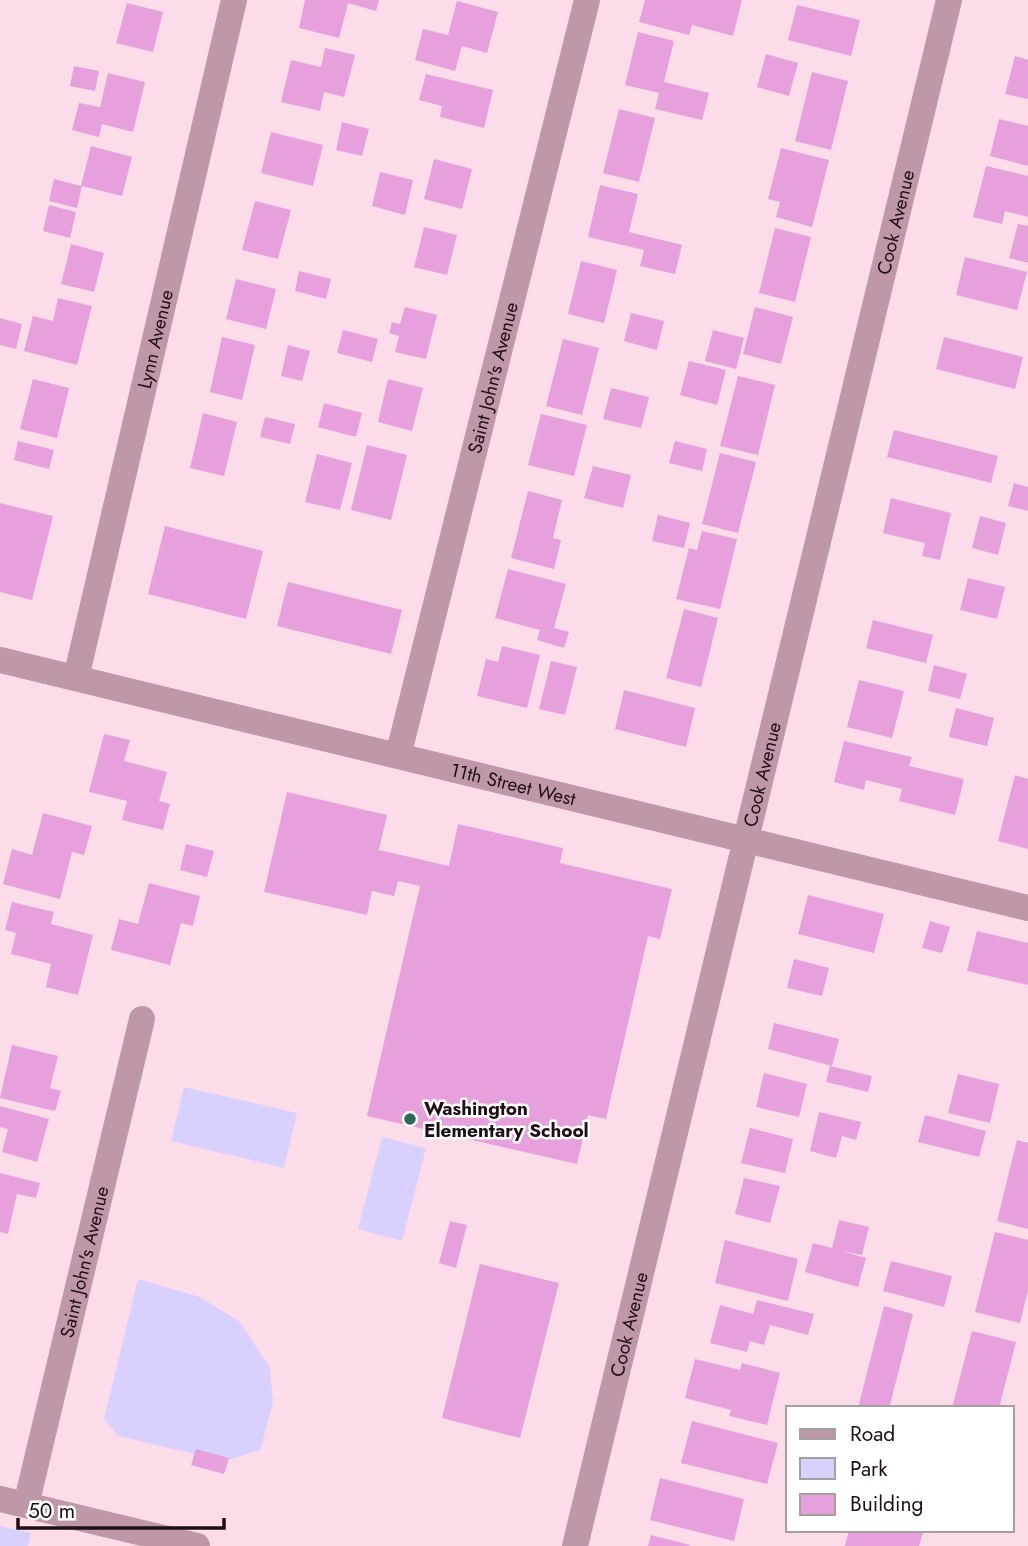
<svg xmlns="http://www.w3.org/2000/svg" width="1028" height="1546" viewBox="0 0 1028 1546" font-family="Jost,sans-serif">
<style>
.green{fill:#d8d1fe}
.building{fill:#e6a0dc}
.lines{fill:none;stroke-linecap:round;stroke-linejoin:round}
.street{stroke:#be98a8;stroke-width:26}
.poi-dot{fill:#2a6a58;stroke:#fff;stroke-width:2.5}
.labels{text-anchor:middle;stroke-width:5;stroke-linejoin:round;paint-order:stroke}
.street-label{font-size:19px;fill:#200e16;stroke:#fff}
.poi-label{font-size:19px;font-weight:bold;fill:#200e16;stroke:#fff;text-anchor:start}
</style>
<rect width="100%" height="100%" fill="#fcdce9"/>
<path class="green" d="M184,1087l113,26 -13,55 -113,-27z
M382,1137l44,11 -24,93 -44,-12z
M138,1279l62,18 40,25 30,46 3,35 -13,47 -35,11 -107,-25 -14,-17z
M0,1526l31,7 -3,13h-28z"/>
<path class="building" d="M305,0h74l-3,11 -28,-8 -9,35 -40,-10z
M645,0h97l-9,36 -41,-11 -3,10 -50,-13z
M457,1l41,11 -11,41 -25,-7 -7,25 -40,-11 8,-31 25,6z
M127,3l36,9 -10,40 -37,-9z
M797,5l63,15 -9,36 -63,-16z
M638,32l36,9 -10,41 45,11 -7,27 -47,-11 4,-16 -34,-8z
M325,48l30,7 -11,42 -20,-5 -4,19 -39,-9 10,-42 30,7z
M766,54l32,9 -9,33 -32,-9z
M1015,56l13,4v39l-23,-5z
M74,66l25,5 -4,20 -25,-5z
M812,72l36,9 -17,69 -36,-9z
M108,73l37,9 -12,50 -31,-8 -3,13 -27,-7 7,-27 21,4z
M426,74l67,16 -9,38 -44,-11 2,-11 -23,-6z
M619,109l36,9 -16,64 -36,-9z
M999,119l29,7v40l-38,-10z
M342,122l27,7 -7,27 -26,-6z
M271,132l52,13 -10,41 -52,-13z
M91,146l41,11 -10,39 -40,-10 -5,22 -28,-7 5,-22 27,7z
M781,148l48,12 -17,67 -36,-10 4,-15 -12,-3z
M434,159l38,10 -10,40 -38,-10z
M986,166l42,10v41l-23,-6 -3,13 -29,-7z
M380,172l33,8 -8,35 -33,-9z
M600,185l38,9 -9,38 53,13 -7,29 -35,-8 4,-16 -56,-13z
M255,201l36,9 -13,49 -36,-9z
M49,205l27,7 -6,26 -27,-7z
M1018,224l10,2v37l-19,-5z
M424,227l33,8 -10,40 -33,-8z
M775,228l36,9 -16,65 -36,-9z
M71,244l33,9 -10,39 -33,-8z
M965,257l62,15 -10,38 -61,-15z
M581,261l36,9 -13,53 -36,-9z
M299,271l32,8 -5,20 -31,-8z
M236,279l40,10 -10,40 -40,-10z
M58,298l34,8 -15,59 -53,-14 9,-35 20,5z
M405,307l32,8 -11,44 -31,-7 4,-16 -10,-3 3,-11 8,2z
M755,307l38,10 -12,47 -38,-10z
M631,313l33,8 -7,29 -33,-9z
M0,318l22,6 -6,25 -16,-4z
M343,330l35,9 -6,23 -35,-9z
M713,330l31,8 -8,31 -31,-8z
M222,337l33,8 -13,55 -32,-8z
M944,337l79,20 -8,32 -79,-20z
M563,339l36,9 -17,67 -36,-9z
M288,345l22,6 -8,30 -21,-5z
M689,361l37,9 -9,35 -37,-10z
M738,376l37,9 -17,70 -38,-9z
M33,379l36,9 -12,50 -37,-9z
M388,379l35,9 -11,43 -34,-9z
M611,388l38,9 -8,31 -38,-9z
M324,403l38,10 -6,24 -38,-10z
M203,413l34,9 -13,54 -34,-8z
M541,414l46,11 -13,51 -46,-11z
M265,417l30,7 -5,20 -30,-7z
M894,430l104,26 -7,27 -104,-26z
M18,441l36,9 -5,19 -35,-9z
M675,441l32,8 -5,22 -33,-8z
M367,445l40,10 -16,65 -40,-10z
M720,453l36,9 -18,71 -36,-9z
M317,454l35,9 -12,47 -35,-8z
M593,466l38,9 -8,33 -39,-10z
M1014,483l14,4v24l-20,-5z
M528,491l34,9 -9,38 8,2 -7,29 -43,-11z
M891,498l60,15 -11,47 -18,-4 3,-13 -42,-10z
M0,503l53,13 -21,84 -32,-8z
M658,515l32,8 -6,25 -32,-7z
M980,516l26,7 -8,32 -26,-7z
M165,526l98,25 -17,68 -98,-25z
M702,531l35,8 -17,70 -44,-10 13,-51 8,2z
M508,569l58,15 -12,44 15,4 -5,16 -27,-8 3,-10 -45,-12z
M968,578l37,9 -8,32 -37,-9z
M288,582l114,28 -11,44 -114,-28z
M684,609l34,9 -17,69 -35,-9z
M873,620l60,15 -7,28 -60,-15z
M502,646l38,9 -13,53 -50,-12 9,-37 12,3z
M551,661l26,6 -12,48 -26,-6z
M934,665l33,9 -7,25 -32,-8z
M859,680l45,11 -12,47 -45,-11z
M624,690l71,18 -9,39 -71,-18z
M956,708l38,10 -7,28 -38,-9z
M104,734l26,6 -6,21 43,11 -8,29 11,3 -7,26 -41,-10 5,-19 -38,-9z
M844,741l68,16 -3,9 55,13 -9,36 -56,-14 3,-12 -36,-9 -2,10 -30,-8z
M1015,775l13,4v70l-30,-8z
M287,792l100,23 -8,35 70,16 9,-42 105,24 -3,15 112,26 -12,50 -12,-3 -42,183 -18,-4 -11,49 -210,-48 53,-230 -22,-5 -4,15 -22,-5 -5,24 -103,-23z
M43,813l49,13 -8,29 -12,-3 -12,47 -57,-15 9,-35 20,6z
M186,844l28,7 -7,26 -27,-7z
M149,883l51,13 -7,30 -12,-3 -11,42 -59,-15 8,-31 19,5z
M808,895l76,19 -10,39 -76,-19z
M12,902l42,10 -3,12 42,11 -15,60 -32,-8 5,-23 -40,-10 5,-21 -11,-3z
M930,921l20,6 -8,26 -20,-5z
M977,931l51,12v42l-61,-14z
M794,959l35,9 -7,28 -35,-8z
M774,1023l65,16 -7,27 -64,-17z
M12,1045l46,11 -8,32 11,3 -6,20 -55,-13z
M830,1066l42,10 -4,16 -42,-10z
M764,1073l43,11 -8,33 -43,-10z
M958,1074l41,10 -9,39 -42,-10z
M0,1106l49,13 -12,43 -35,-10 6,-23 -8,-2z
M819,1112l42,10 -5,18 -14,-4 -6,22 -26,-7z
M925,1115l61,16 -7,26 -61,-15z
M750,1128l43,11 -8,34 -44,-10z
M1017,1140l11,3v86l-31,-8z
M0,1173l40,10 -4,15 -19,-4 -9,40 -8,-2z
M744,1178l36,8 -10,37 -35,-9z
M839,1220l30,7 -7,28 -21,-4 25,7 -8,29 -53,-15 8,-29 19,5z
M450,1221l17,4 -11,43 -17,-5z
M995,1232l33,8v50l-8,33 -45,-11z
M725,1240l73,19 -10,42 -73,-18z
M891,1261l61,15 -8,31 -61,-16z
M480,1264l79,19 -39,155 -78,-20z
M757,1300l57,14 -6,21 -38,-10 -6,20 -14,-4 -3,11 -37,-9 10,-38 33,9z
M884,1306l29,8 -23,91 7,3h-39z
M972,1331l44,11 -17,66h-47z
M695,1359l45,11 2,-7 38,10 -13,52 -38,-9 2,-6 -46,-12z
M692,1421l86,22 -11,41 -86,-21z
M196,1449l33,9 -5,16 -33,-9z
M660,1478l84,21 -10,42 -84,-21z
M849,1530h64l10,3 -4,13h-74z
M651,1535l39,10v1h-42z"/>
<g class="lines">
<g class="street">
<path id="s1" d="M0,660l1028,248"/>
<path id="s2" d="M76,678l158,-678"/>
<path id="s3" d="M398,756l189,-756"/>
<path d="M0,1499l197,47"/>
<path id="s4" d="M26,1505l116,-486"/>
<path id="s5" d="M575,1546l374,-1546"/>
</g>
</g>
<circle class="poi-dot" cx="410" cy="1119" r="7"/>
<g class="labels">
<g class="street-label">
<text dy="7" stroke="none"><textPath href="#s5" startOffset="1362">Cook Avenue</textPath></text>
<text dy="7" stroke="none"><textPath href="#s2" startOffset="348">Lynn Avenue</textPath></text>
<text dy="7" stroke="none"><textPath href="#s3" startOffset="390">Saint John's Avenue</textPath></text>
<text dy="7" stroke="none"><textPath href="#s5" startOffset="794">Cook Avenue</textPath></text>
<text dy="7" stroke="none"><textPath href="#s1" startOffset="528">11th Street West</textPath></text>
<text dy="7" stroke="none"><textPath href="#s4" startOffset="250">Saint John's Avenue</textPath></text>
<text dy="7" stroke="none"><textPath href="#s5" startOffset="228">Cook Avenue</textPath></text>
</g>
<g class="poi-label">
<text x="424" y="1115">Washington<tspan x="424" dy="22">Elementary School</tspan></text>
</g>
</g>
<rect x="786" y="1406" width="228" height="126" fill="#ffffff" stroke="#a69fa2" stroke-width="2"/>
<rect x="800" y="1429" width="35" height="10" fill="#be98a8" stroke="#a69fa2" stroke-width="2"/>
<text x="850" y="1441" font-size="21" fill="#200e16">Road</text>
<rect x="800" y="1458" width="35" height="21" fill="#d8d1fe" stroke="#a69fa2" stroke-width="2"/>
<text x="850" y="1476" font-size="21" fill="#200e16">Park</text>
<rect x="800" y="1494" width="35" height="21" fill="#e6a0dc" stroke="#a69fa2" stroke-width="2"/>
<text x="850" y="1511" font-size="21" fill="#200e16">Building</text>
<path d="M18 1518v10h206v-10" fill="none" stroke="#200e16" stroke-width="3.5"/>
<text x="28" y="1518" font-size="21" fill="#200e16" stroke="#ffffff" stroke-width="5" paint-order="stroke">50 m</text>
</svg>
